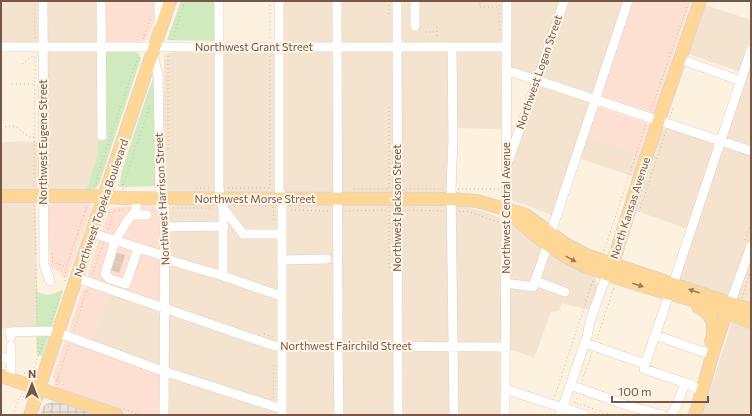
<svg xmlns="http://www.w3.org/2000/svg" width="752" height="416" viewBox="0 0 752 416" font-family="Commissioner,sans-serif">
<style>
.residential{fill:#f4e3ce}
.commercial{fill:#fee0d3}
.industrial{fill:url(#industrial-grid)}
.grass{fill:#d0eabf}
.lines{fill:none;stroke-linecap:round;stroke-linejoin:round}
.minor-tunnel{stroke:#dbcaba;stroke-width:9;stroke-dasharray:9 4.5;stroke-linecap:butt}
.minor-casing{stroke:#e1cdbc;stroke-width:10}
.major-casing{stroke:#dbd3cf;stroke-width:14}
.path{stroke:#d7b29b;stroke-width:1;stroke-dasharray:1 3;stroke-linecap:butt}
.minor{stroke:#fff;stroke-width:9}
.major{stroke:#fed796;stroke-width:12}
.oneway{fill:#9d7d5f}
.labels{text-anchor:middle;stroke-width:4;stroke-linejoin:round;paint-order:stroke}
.street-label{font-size:11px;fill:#745747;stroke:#fff5e7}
</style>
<defs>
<pattern id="industrial-grid" width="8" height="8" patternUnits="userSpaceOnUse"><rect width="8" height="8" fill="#ebe3dc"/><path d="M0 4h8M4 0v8" fill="none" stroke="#c3bbb4"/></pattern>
</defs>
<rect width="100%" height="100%" fill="#fdf1e0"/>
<path class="residential" d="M1,1h96l3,50 -2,103 -12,37 -85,1v-50l45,-1v-97l-45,-1z
M222,1h280l-1,128 -52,-1 -1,65 -283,-2 -1,-3v-133l9,-3 108,-1v-50z
M509,1h117l-44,134 57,19 -7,22 -57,-19 -21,59 -45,-18v-24l2,-10 31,-85 -30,-11 -2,-3z
M706,5l45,15v287l-74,-27 15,-49 -55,-20 25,-80 5,-4 55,19 24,-72 -57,-20z
M1,199l34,1 1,3 1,88 -2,2 1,35h-35z
M178,205l281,1 20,4 19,7 28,16 68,41 3,9v6l-8,21 -27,-7 -3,8 -8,1 -17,46 -21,-8h-13v65h-333l2,-208z
M109,294l46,16 4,3 1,3 -1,48 -3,1 -65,-22z
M735,320l16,4v91h-49l30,-93z"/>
<path class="commercial" d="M97,1h58v17l-8,21 -4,2 -16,3h-29z
M631,1h60l-37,113 -2,2 -54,-18z
M596,106l51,17 2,2 -10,29 -53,-17z
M50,200l40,1 1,4v5l-24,68h-4l-3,-6 -9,-4 -1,-3 -2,-62z
M151,205l7,3 3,6 -1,84 -2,3 -69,-23 -1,-3v-3l20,-60 3,-4 6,-1z
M88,287l21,7 -18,49 -23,-9 14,-44z
M66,338l94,34v43h-28l-70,-24 -5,-4 -3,-4v-10z"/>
<path class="industrial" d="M57,401l43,14h-60l2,-7 4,-4z"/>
<path class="grass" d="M181,1h35v40l-49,-1z
M100,51h32l6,2 3,5 -42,126 -4,5 -9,2 12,-37z
M155,74l1,112 -37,1 3,-17 28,-84z
M61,290l2,1 -21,65 -5,-2 -2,-62 2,-1c9,6 16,4 24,-1z"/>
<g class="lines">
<path class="minor-tunnel" d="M115,257l13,4
M112,266l13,4"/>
<g class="minor-casing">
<path id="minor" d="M43,1l1,263 6,17
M101,1l1,135
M279,1v187l3,10v217
M337,1l1,352 1,62
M397,1l1,414
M415,1v25
M159,25v-24
M1,47h506
M452,47l1,92 -2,50 3,226
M153,55l5,20 2,114 5,19 -1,207
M680,59l61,22
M506,70l245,81
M509,159l28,-78 27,-80
M136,198v12l-10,13 -11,18 -10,33 5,5 16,5 12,-36
M223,208l20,26h38
M133,215h14
M164,227l60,-1
M551,232l77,-231
M92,233l66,21 14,7 51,15v-68l-4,-20v-187
M281,260l46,-1
M223,276l58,20
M77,278l197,68 232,1
M535,281l30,11
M506,283l27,4 15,-43
M673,284l78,-234
M730,304l21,-58
M655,335l48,17 10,1
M11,337l-1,-5 37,-1 12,2 98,36 125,40
M585,343l60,21 24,-69
M1,357l10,3
M645,364l-1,5 45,15 14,8
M7,378l4,-7v-25
M570,385l59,21 33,9
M505,389l80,26
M505,415l2,-414
M560,415l27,-78 3,-16 17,-47
M671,415l6,-10 8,-22"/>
</g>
<g class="major-casing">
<path id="major" d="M1,196h90l33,2 328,1 25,2 49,14 38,28 22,12 165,55
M507,210c20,20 44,40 71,53 9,4 19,7 28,11 26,9 52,17 79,24 22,6 44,16 66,24
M607,274l8,-18 30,-96 55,-159
M698,307c15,6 18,19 13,34
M1,376l116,39
M30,415l140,-414
M695,415c12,-37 19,-75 35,-110"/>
</g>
<path class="path" d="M34,1l1,37
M270,1v37
M389,1v15
M477,1l3,1v5h18
M437,27v11
M499,30v-29
M425,32h11
M143,39l8,-22
M172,40l13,-39
M270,56v132
M22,64l9,-6 2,-3
M12,84h21
M651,110l38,-109
M670,117l3,-9
M1,127l14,-1 14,11h6
M168,149v-95
M118,185h5l4,3
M34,186l1,-131
M94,186l2,-1 1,-8 35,-104 7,-17
M196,188h15
M228,188h43
M389,188v-81
M123,189v-4l27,-80
M354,189h35
M406,189h37
M458,189h41
M514,200l6,3
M34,205l2,49
M273,207l1,15
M389,207v61
M173,208h37
M291,210l38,1
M405,210l38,1
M345,211l44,-1
M459,211l11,1 28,10
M109,212l4,1 1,-3h12
M639,212l27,-81
M108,229l5,-15
M745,240l6,-16
M604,251l42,-127
M52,253l1,9 13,5
M36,265l1,59
M92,275l11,-31
M65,281l1,-14 21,-61
M742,298l8,-26
M50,323l9,-24
M74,330l13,-41
M264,334l10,3
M38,339v17
M597,339l17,-52
M32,371l3,-5 9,-27
M24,373l8,-2h2
M53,377l5,2 7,8
M582,380l10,-27
M56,385l13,-41
M22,393l3,6
M555,396l38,-116
M273,398l1,-33
M573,402l39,13
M575,403l2,-6
M44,406l7,2 4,-3
M48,407l1,-4
M124,409l18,6
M13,415l6,-17 4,-4
M49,415l2,-6"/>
<use href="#minor" class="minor"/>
<use href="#major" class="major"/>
</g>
<defs><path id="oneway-solid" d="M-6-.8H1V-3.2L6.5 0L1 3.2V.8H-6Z"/></defs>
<g class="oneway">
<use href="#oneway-solid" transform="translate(571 259) rotate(29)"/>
<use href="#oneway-solid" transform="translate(638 285) rotate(18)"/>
<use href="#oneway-solid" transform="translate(694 291) rotate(-161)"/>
</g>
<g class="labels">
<g class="street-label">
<text x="254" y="51">Northwest Grant Street</text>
<text transform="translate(539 72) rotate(-71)" y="4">Northwest Logan Street</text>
<text transform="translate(43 142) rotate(-90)" y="4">Northwest Eugene Street</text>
<text transform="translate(162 199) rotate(-93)" y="4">Northwest Harrison Street</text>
<text x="255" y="203">Northwest Morse Street</text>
<text transform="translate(101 208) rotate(-71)" y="4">Northwest Topeka Boulevard</text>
<text transform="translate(397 208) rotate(-90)" y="4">Northwest Jackson Street</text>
<text transform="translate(506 208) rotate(-90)" y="4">Northwest Central Avenue</text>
<text transform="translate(630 208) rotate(-72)" y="4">North Kansas Avenue</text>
<text x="346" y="350">Northwest Fairchild Street</text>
</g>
</g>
<rect width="752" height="416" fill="none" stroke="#745747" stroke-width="4"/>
<g transform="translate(32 384)" stroke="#fff5e7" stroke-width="3" paint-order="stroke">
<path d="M0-3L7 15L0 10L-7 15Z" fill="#745747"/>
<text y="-6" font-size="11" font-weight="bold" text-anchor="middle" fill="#745747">N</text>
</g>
<path d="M612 396v6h96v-6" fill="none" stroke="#745747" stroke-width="2"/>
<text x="618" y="396" font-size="12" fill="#745747" stroke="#fff5e7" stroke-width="3" paint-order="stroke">100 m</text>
</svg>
